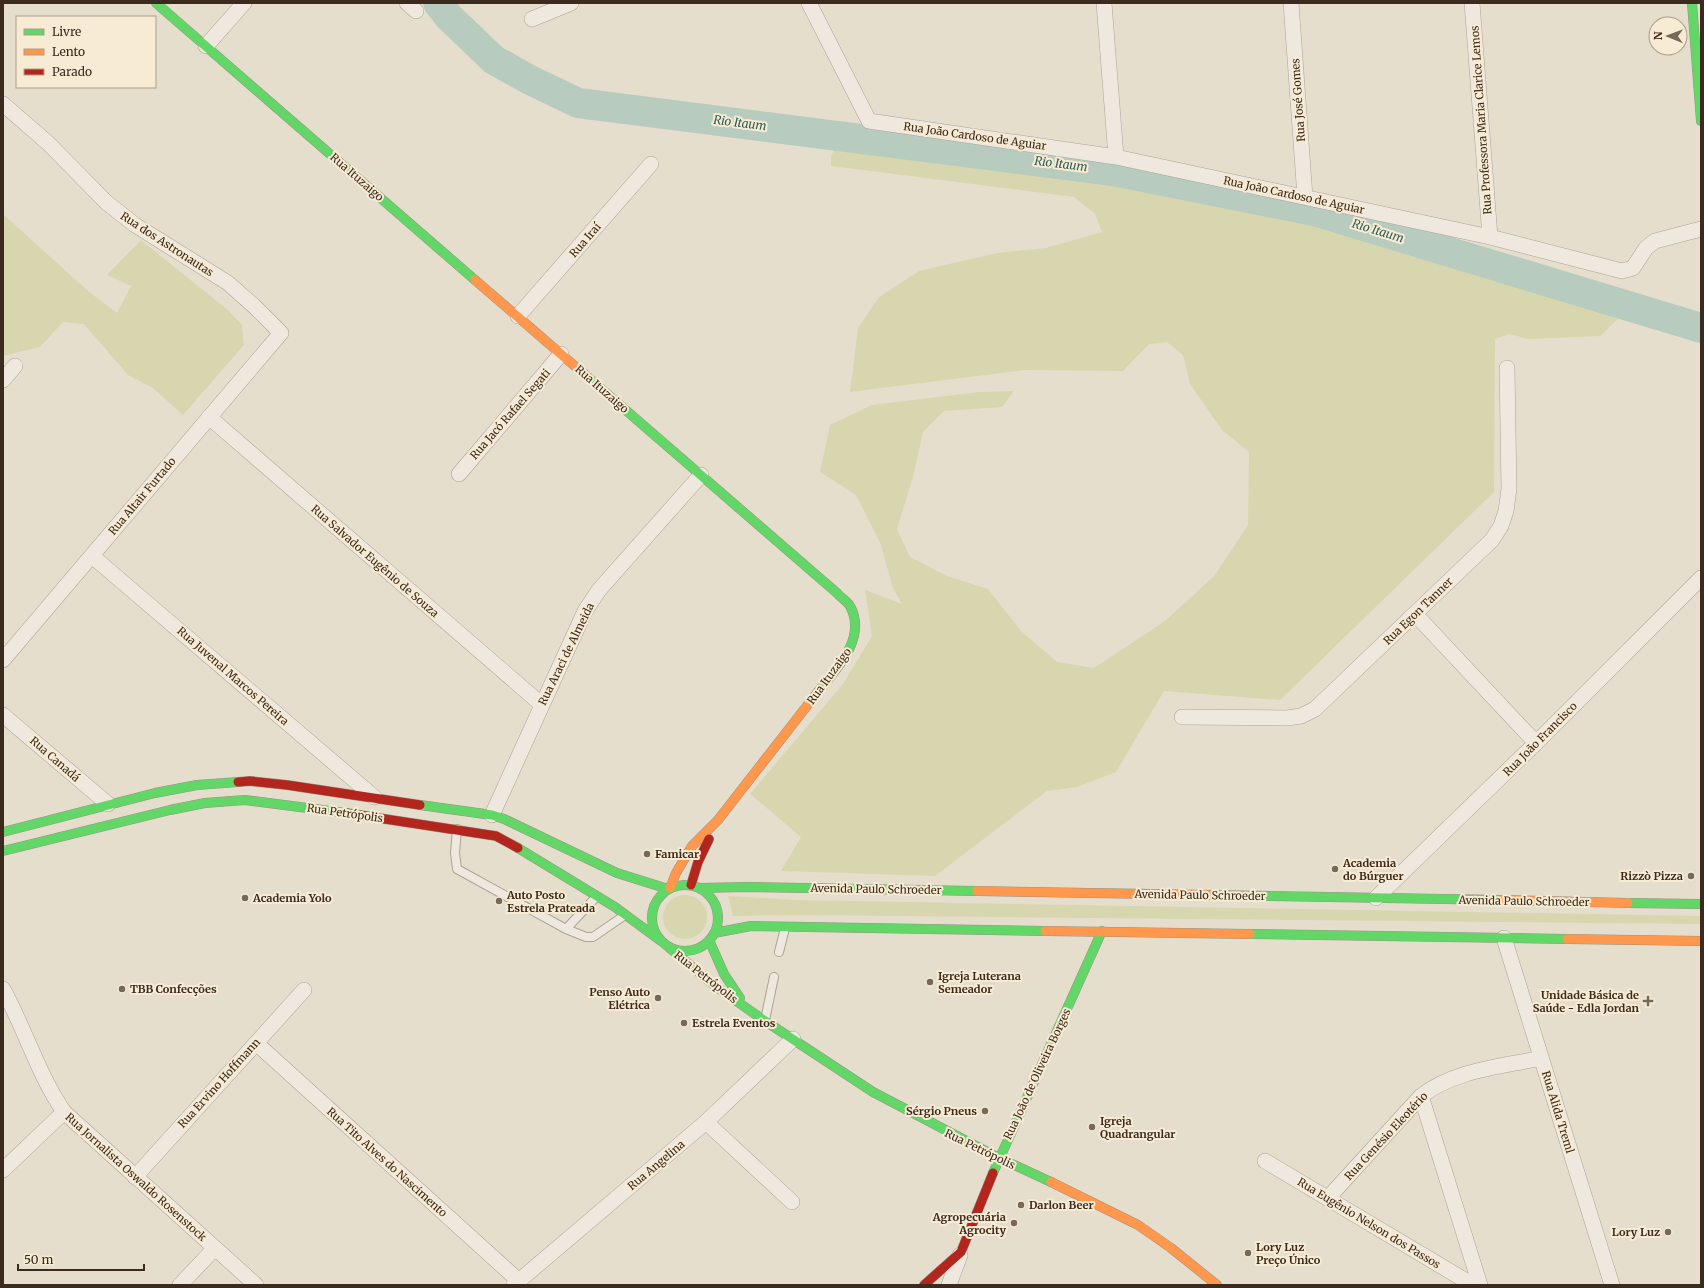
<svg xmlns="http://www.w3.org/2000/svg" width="1704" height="1288" viewBox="0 0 1704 1288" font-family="Merriweather,serif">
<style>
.green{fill:#d8d6ae}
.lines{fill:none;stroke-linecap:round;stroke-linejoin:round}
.river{stroke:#b8cbbf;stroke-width:30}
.lane-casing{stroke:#aba396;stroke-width:10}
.street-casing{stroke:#aba396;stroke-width:16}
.fast-casing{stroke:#9b9286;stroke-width:10}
.slow-casing{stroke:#9b9286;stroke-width:10}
.jam-casing{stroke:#9b9286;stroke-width:10}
.lane{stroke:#eee8df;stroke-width:8}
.street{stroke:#eee8df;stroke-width:15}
.fast{stroke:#63d668;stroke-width:9}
.slow{stroke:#ff974d;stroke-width:9}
.jam{stroke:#b3261e;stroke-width:9}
.poi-dot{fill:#77695a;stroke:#f8ebd3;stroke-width:1.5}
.labels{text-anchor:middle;stroke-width:4;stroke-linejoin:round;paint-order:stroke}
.street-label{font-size:11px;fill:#3b2a1d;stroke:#f8ebd3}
.poi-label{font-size:11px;font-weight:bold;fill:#3b2a1d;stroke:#f8ebd3;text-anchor:start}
.water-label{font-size:12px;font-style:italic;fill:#2b5c56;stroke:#f8ebd3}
</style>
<rect width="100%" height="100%" fill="#e6decc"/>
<path class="green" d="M837,144l274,33 171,35 116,29 107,36 71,21 3,7 43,10 -22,21 -71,3 -20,-5 -14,5 -1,153 -214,208 -116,-9 -48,81 -39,15 -30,4 -112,85 -154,-5 20,-34 -51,-43 93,-110 29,-48 -7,-46 37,14 -9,-16 -13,-46 -24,-47 -36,-23 10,-47 42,-20 107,-13 35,-1 -12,16 -58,4 -21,21 -10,45 -16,52 13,28 37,19 41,13 33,42 36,31 37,6 71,-47 49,-45 34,-51 1,-73 -27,-22 -32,-46 -7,-29 -16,-13 -18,2 -26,27 -98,-1 -175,22 8,-64 21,-31 40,-26 78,-18 49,-5 56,-16 -7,-18 -21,-17 -243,-31v-10z
M3,214l85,77 29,22 14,-27 -24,-11 34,-35 88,71 13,14 2,20 -61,70 -30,-27 -25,-13 -44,-51 -21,-2 -23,25 -37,9z
M663 917a22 22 0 1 1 44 0a22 22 0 1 1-44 0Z
M728,896l67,4 906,16v8l-906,-9 -62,1z"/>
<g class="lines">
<path class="river" d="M438,3l11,14 45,43 36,20 48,23 535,68 201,40 387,117"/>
<g class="lane-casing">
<path id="lane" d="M457,829l-2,24 2,16 109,60 30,-32
M566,929l20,8h7l32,-22
M779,952l6,-24
M765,1020l9,-43"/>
</g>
<g class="street-casing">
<path id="street" d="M407,3l9,8
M809,3l60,118 247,36 374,80 132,34 11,-3 13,-20 9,-7 46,-12
M1104,3l12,154
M1291,3l14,194
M1472,3l18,234
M532,19l39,-16
M206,46l38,-43
M3,104l45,39 58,59 29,23 93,58 27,24 26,26 -278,327
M518,316l133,-152
M3,380l12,-14
M209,417l332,287
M459,474l102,-120
M92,556l282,241
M1415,614l121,129
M3,715l105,89
M1182,717l105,1 14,-2 14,-7 177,-169 9,-14 5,-15 3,-22 -2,-121
M492,815l93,-204 14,-21 102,-115
M1376,898l160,-155 165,-165
M1504,938l108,347
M3,989c22,40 35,85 61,123l192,173
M256,1043l263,238
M1421,1096l59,189
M706,1122l86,80
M1265,1161l208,124
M3,1170l61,-58
M135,1177l169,-187
M1328,1198l93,-102c34,-26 79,-29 120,-38
M180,1285l35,-37
M514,1285l192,-163 87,-83
M949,1285l11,-30"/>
</g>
<g class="fast-casing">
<path id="fast" d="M156,3l319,277
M1692,3l9,118
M584,374l253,219c4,5 10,8 13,13 18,33 -15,64 -33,87
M420,805l72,10 12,4 113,54 51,16
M3,832l152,-39 42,-8 41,-3
M518,848l97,59 46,34
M3,851l167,-41 35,-7 40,-3 101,13
M652 918a33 33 0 1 1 66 0a33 33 0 1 1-66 0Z
M699,888l48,-1 230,4
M1212,895l290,5
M1628,903l73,1
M714,933l37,-7 294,5
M1250,934l317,5
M709,940l15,34 16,24
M666,945l49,41 50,35 108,71 126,66 52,24
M993,1173l109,-242"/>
</g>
<g class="slow-casing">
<path id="slow" d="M475,280l109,94
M670,888l6,-15 16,-27 26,-26 99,-127
M977,891l235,4
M1502,900l126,3
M1045,931l205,3
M1567,939l134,2
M1051,1182l87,43 33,23 46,37"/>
</g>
<g class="jam-casing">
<path id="jam" d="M238,782l12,-1 37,4 133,20
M346,813l150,23 22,12
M691,885l7,-23 11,-23
M924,1285l37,-33 32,-79"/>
</g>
<use href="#lane" class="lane"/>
<use href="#street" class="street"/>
<use href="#fast" class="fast"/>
<use href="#slow" class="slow"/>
<use href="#jam" class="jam"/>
</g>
<g class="poi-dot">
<circle cx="647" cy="854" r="4"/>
<circle cx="1335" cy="869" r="4"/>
<circle cx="1691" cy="876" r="4"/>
<circle cx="245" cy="898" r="4"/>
<circle cx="499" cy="901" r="4"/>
<circle cx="930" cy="982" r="4"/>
<circle cx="122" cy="989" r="4"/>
<circle cx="658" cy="998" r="4"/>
<path d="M1646 995h4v4h4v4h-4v4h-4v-4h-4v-4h4z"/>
<circle cx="684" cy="1023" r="4"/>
<circle cx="985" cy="1111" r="4"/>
<circle cx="1092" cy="1127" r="4"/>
<circle cx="1021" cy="1205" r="4"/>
<circle cx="1014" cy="1223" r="4"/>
<circle cx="1668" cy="1232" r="4"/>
<circle cx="1248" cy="1253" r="4"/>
</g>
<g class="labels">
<g class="street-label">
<text transform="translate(1298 100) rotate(-94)" y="4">Rua José Gomes</text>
<text transform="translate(1481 120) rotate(-94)" y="4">Rua Professora Maria Clarice Lemos</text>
<text transform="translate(975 136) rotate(8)" y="4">Rua João Cardoso de Aguiar</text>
<text transform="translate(357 177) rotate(41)" y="4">Rua Ituzaigo</text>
<text transform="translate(1294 195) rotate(12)" y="4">Rua João Cardoso de Aguiar</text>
<text transform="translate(585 240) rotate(-49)" y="4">Rua Iraí</text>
<text transform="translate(167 244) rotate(33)" y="4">Rua dos Astronautas</text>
<text transform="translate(602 389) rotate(41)" y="4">Rua Ituzaigo</text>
<text transform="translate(510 414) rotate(-49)" y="4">Rua Jacó Rafael Segati</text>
<text transform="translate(142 496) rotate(-50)" y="4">Rua Altair Furtado</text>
<text transform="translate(375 561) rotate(41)" y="4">Rua Salvador Eugênio de Souza</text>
<text transform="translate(1418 611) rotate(-44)" y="4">Rua Egon Tanner</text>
<text transform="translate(566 654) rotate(-64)" y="4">Rua Araci de Almeida</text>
<text transform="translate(233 676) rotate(41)" y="4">Rua Juvenal Marcos Pereira</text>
<text transform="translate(829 676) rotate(-54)" y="4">Rua Ituzaigo</text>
<text transform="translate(1540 739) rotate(-45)" y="4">Rua João Francisco</text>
<text transform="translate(55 759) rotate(41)" y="4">Rua Canadá</text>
<text transform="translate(345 813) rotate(8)" y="4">Rua Petrópolis</text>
<text transform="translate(876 889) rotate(1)" y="4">Avenida Paulo Schroeder</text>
<text transform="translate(1200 895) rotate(1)" y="4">Avenida Paulo Schroeder</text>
<text transform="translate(1524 901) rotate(1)" y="4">Avenida Paulo Schroeder</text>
<text transform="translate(706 977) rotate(38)" y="4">Rua Petrópolis</text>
<text transform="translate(1037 1074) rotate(-65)" y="4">Rua João de Oliveira Borges</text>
<text transform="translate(219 1083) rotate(-48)" y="4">Rua Ervino Hoffmann</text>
<text transform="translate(1558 1112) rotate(73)" y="4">Rua Alida Treml</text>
<text transform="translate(1386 1136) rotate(-47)" y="4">Rua Genésio Eleotério</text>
<text transform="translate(980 1149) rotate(26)" y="4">Rua Petrópolis</text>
<text transform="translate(387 1162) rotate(42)" y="4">Rua Tito Alves do Nascimento</text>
<text transform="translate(656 1165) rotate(-40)" y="4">Rua Angelina</text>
<text transform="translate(136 1177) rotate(42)" y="4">Rua Jornalista Oswaldo Rosenstock</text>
<text transform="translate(1369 1223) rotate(31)" y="4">Rua Eugênio Nelson dos Passos</text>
</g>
<g class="poi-label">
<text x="655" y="858">Famicar</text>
<text x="1343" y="867">Academia<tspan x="1343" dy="13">do Búrguer</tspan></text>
<text x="1683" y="880" text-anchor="end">Rizzò Pizza</text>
<text x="507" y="899">Auto Posto<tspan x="507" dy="13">Estrela Prateada</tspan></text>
<text x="253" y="902">Academia Yolo</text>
<text x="938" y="980">Igreja Luterana<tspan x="938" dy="13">Semeador</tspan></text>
<text x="130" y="993">TBB Confecções</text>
<text x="650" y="996" text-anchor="end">Penso Auto<tspan x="650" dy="13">Elétrica</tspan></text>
<text x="1639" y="999" text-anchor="end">Unidade Básica de<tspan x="1639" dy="13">Saúde - Edla Jordan</tspan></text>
<text x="692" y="1027">Estrela Eventos</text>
<text x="977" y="1115" text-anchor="end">Sérgio Pneus</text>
<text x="1100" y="1125">Igreja<tspan x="1100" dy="13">Quadrangular</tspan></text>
<text x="1029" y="1209">Darlon Beer</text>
<text x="1006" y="1221" text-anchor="end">Agropecuária<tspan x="1006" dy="13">Agrocity</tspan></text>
<text x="1660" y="1236" text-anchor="end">Lory Luz</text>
<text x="1256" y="1251">Lory Luz<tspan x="1256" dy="13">Preço Único</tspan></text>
</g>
<g class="water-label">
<text transform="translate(740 123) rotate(7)" y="4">Rio Itaum</text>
<text transform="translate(1061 164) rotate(7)" y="4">Rio Itaum</text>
<text transform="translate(1378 231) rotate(17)" y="4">Rio Itaum</text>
</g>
</g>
<rect width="1704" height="1288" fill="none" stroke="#3b2a1d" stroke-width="8"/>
<rect x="16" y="16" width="140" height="72" fill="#f8ebd3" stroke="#ac9e8a"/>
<rect x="24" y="29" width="20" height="6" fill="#63d668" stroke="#ac9e8a"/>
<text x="52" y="36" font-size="12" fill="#3b2a1d">Livre</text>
<rect x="24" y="49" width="20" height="6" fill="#ff974d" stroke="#ac9e8a"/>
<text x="52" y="56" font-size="12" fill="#3b2a1d">Lento</text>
<rect x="24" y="69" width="20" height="6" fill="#b3261e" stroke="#ac9e8a"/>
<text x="52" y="76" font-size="12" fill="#3b2a1d">Parado</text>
<g transform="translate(1668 36) rotate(271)"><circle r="19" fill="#f8ebd3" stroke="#ac9e8a"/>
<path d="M0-3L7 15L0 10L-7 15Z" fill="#77695a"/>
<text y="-6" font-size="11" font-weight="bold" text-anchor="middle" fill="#3b2a1d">N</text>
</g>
<path d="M18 1264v6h126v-6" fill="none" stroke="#3b2a1d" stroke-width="2"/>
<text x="24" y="1264" font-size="12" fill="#3b2a1d" stroke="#f8ebd3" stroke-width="3" paint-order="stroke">50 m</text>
</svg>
